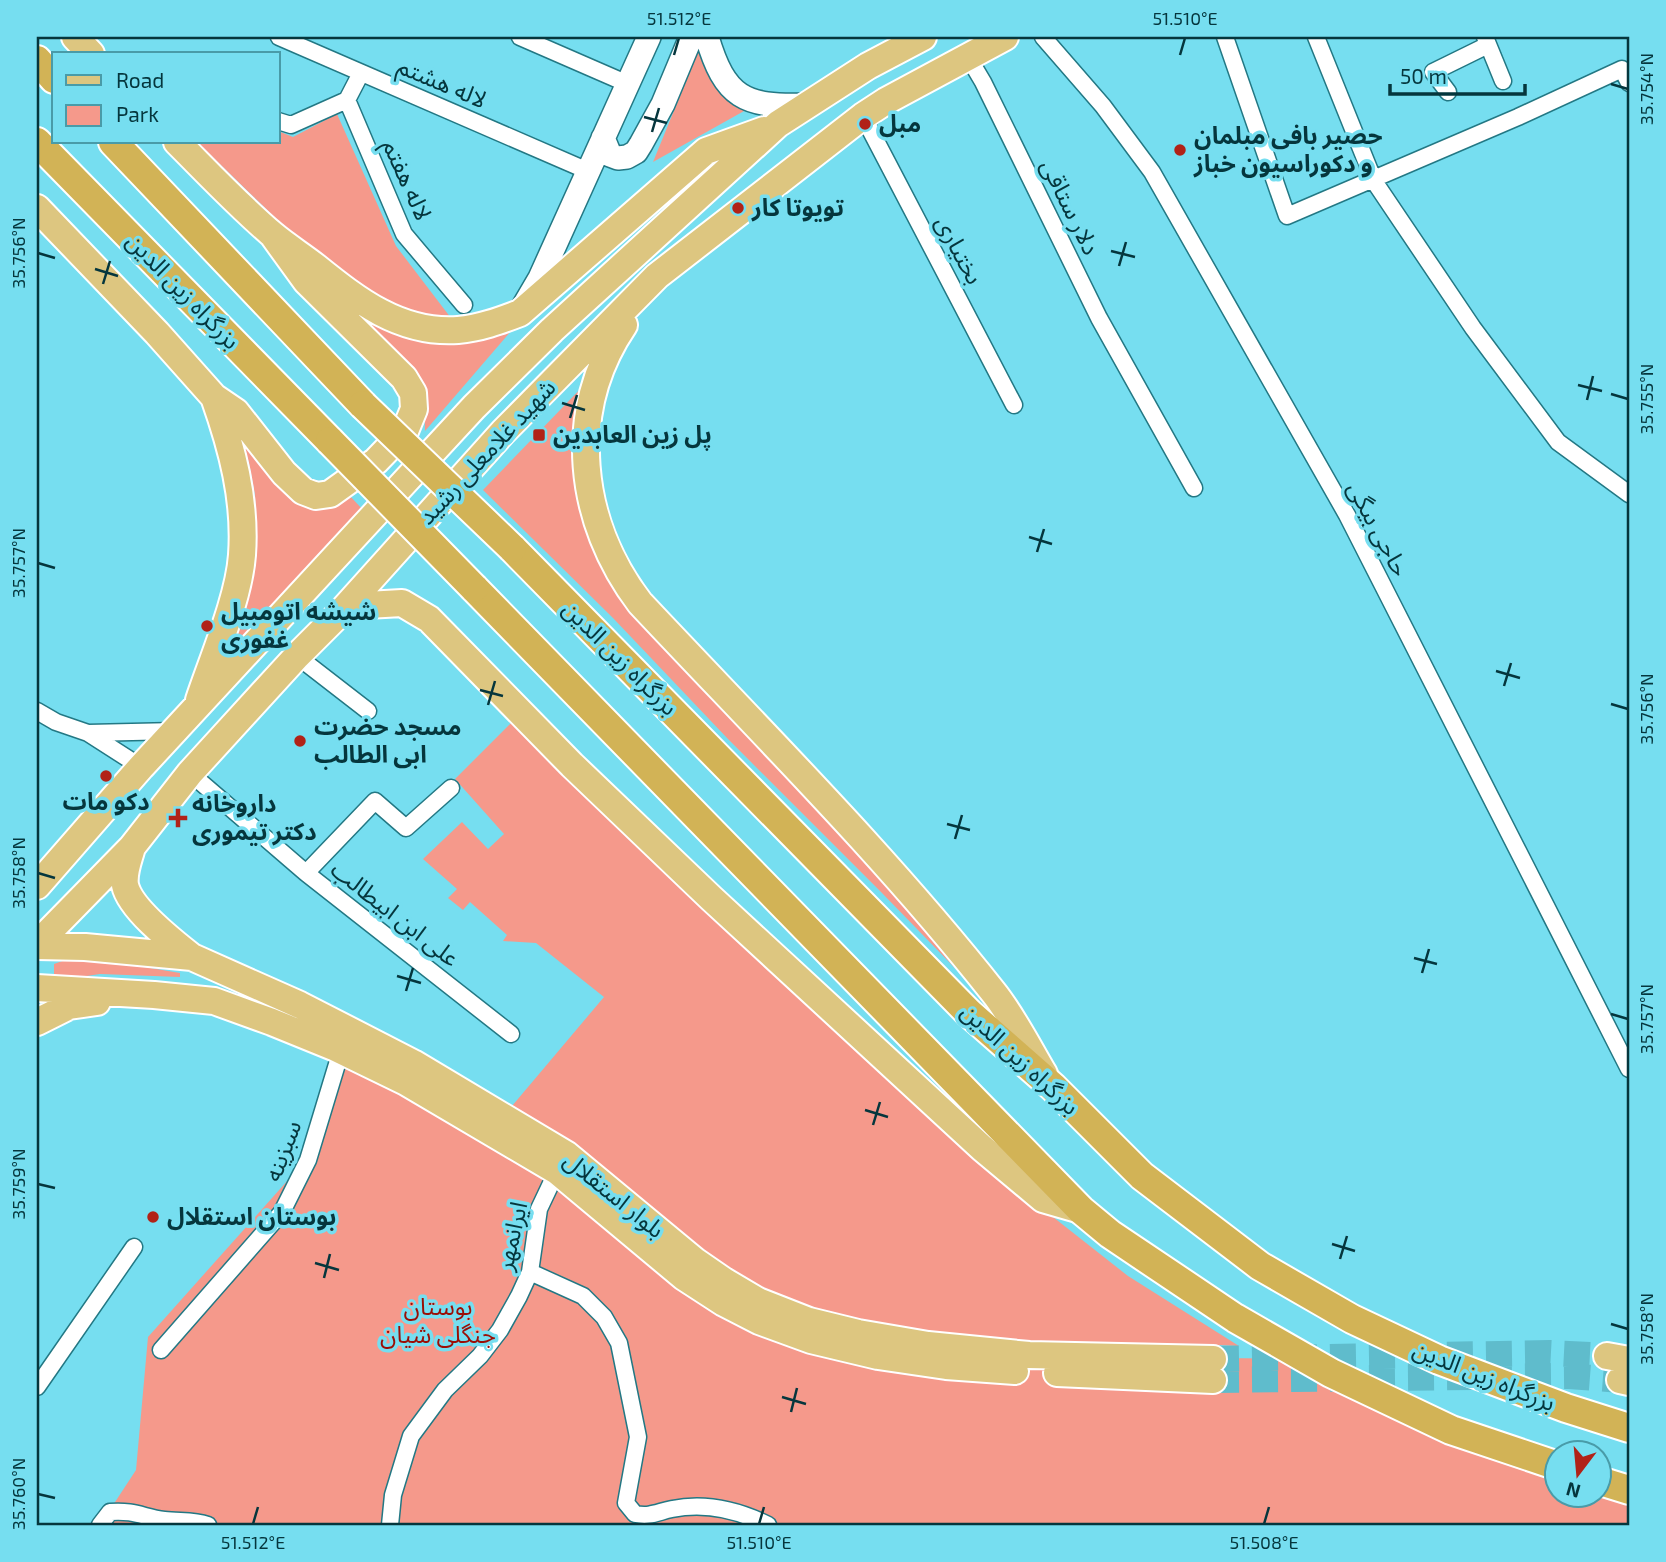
<svg xmlns="http://www.w3.org/2000/svg" width="1666" height="1562" viewBox="0 0 1666 1562" font-family="'Exo 2','Noto Sans Arabic',sans-serif">
<style>
.green{fill:#f5998b}
.lines{fill:none;stroke-linecap:round;stroke-linejoin:round}
.primary-tunnel{stroke:#5fbccc;stroke-width:26;stroke-dasharray:26 13;stroke-linecap:butt}
.minor-casing{stroke:#237884;stroke-width:19}
.secondary-casing{stroke:#237884;stroke-width:26}
.primary-casing{stroke:#fff;stroke-width:30}
.trunk-casing{stroke:#fff;stroke-width:32}
.minor{stroke:#fff;stroke-width:16}
.secondary{stroke:#fff;stroke-width:23}
.primary{stroke:#ddc680;stroke-width:26}
.trunk{stroke:#d2b356;stroke-width:28}
.trunk-bridge-casing{stroke:#fff;stroke-width:32;stroke-linecap:butt}
.trunk-bridge{stroke:#d2b356;stroke-width:28}
.ticks{fill:none;stroke:#05363d;stroke-width:2.5}
.poi-dot{fill:#b12217;stroke:#76def0;stroke-width:2.5}
.labels{text-anchor:middle;stroke-width:7;stroke-linejoin:round;paint-order:stroke}
.street-label{font-size:24px;fill:#05363d;stroke:#76def0}
.poi-label{font-size:24px;font-weight:bold;fill:#05363d;stroke:#76def0;text-anchor:start}
.park-label{font-size:24px;fill:#9b0e05;stroke:#76def0}
.neatline{fill:none;stroke:#05363d;stroke-width:2.5}
.ticks-label{font-size:18px;text-anchor:middle;fill:#05363d}
</style>
<rect width="100%" height="100%" fill="#76def0"/>
<path class="green" d="M702,42l51,64 -100,56z
M337,114l59,132 58,76 -24,-2 -58,-23 -77,-60 -98,-95h81v-11l15,6z
M338,295l35,22 145,6 -93,108 -1,-30z
M588,381l12,165 242,280 146,176 -106,-109 -154,-154 -115,-121 -130,-128z
M238,427l87,77 25,-8 14,15 -145,154 37,-132 -1,-38 -6,-32z
M515,719l505,472 108,85 111,70 -21,-1 -4,13 97,1 113,53 133,44 1,40h42l29,-17v46h-1529l36,-55 12,-133 140,-157 24,-42 29,-112 352,238 89,37 -72,-41 -111,-96 -87,-58 92,-109 -68,-54 -33,-2 4,-6 -37,-33 -7,8 -15,-12 9,-9 -34,-30 39,-37 26,27 16,-15 -49,-55z
M68,959l41,2 71,12v4l-80,-3 -40,6 -6,-5v-11z"/>
<g class="lines">
<path class="primary-tunnel" d="M1213,1359l337,-6 57,3
M1213,1380l356,-4 51,4"/>
<g class="minor-casing">
<path id="minor" d="M279,37l309,134
M520,37l108,47
M1043,37l60,69 49,66 195,343 282,554
M1225,37l62,179 231,-99 104,-48 7,14
M1316,37l58,144 99,147 85,114 71,52
M1485,37l18,44
M967,55l16,27 116,236 95,170
M1448,92l-15,-20 55,-27
M347,100l57,134 60,71
M863,116l151,289
M278,121l13,4 56,-25 14,-27
M297,656l71,55
M37,711l19,11 32,11 53,34
M88,733l88,-2
M190,773l116,100 205,161
M306,873l69,-72 31,27 45,-40
M530,1272l53,24 21,21 15,26 19,94 -12,66 9,11c16,3 22,-2 37,-5 34,-7 66,1 96,16
M161,1350l121,-138 26,-52 33,-109
M37,1387l97,-140
M100,1525l10,-13c24,-2 33,5 54,8 16,2 29,0 44,5
M390,1525l3,-30 18,-59 34,-46 35,-34 20,-26 19,-34 11,-24 9,-63 18,-38"/>
</g>
<g class="secondary-casing">
<path id="secondary" d="M707,37c18,61 37,70 99,68
M603,138l7,17 8,3 9,-1 9,-5 5,-8 22,-40 28,-67
M523,307l17,-29 109,-241"/>
</g>
<g class="primary-casing">
<path id="primary" d="M75,37l16,17
M177,142c31,31 62,64 96,93 13,11 29,21 43,32 41,33 84,67 142,63 22,-2 41,-9 62,-17l186,-162 58,-21
M37,208l120,125 57,64 22,15 48,61 19,18 13,5 14,-2 46,-33 29,-30 9,-22 -1,-16 -9,-15 -98,-97 -34,-47
M624,325c-59,87 -46,197 16,278 120,128 245,252 354,390 19,24 34,54 50,81
M342,611l25,-6 35,-2 27,16 143,146 139,133 271,250 61,51 38,11
M199,700c14,-42 40,-102 43,-145 4,-55 -10,-107 -28,-158
M132,847c-3,12 -9,25 -7,38 5,24 48,57 67,72
M37,886l104,-119 333,-360 78,-77 226,-206 90,-58 55,-29
M37,944l95,-97 58,-74 107,-117 45,-45 161,-179 154,-156 206,-160 23,-15 119,-64
M37,946l48,1 107,10 108,48 113,58 154,92 128,106 29,20 34,20 51,20 49,12 70,12 101,10 184,4
M37,988l117,7 60,6 58,21 64,26 70,34 151,89 127,106 40,26 35,18 52,19 67,16 68,10 69,5
M37,1022l32,-16 28,-4
M1607,1356l22,4
M1057,1373l156,7
M1620,1380l9,2"/>
</g>
<g class="trunk-casing">
<path id="trunk" d="M37,60l17,19
M37,142l293,299
M113,142l250,263
M512,548l457,465 84,74 89,89 118,90 92,53 87,41 127,48 63,20
M474,588l607,622 29,24 125,84 96,55 120,57 107,36
M1600,1481l29,9"/>
</g>
<use href="#minor" class="minor"/>
<use href="#secondary" class="secondary"/>
<use href="#primary" class="primary"/>
<use href="#trunk" class="trunk"/>
<g class="trunk-bridge-casing">
<path id="trunk-bridge" d="M363,405l149,143
M330,441l144,147"/>
</g>
<use href="#trunk-bridge" class="trunk-bridge"/>
</g>
<path class="ticks" d="M674,55l5,-17M1180,55l5,-17M1611,84l17,5M644,117l23,6M652,132l7,-24M1111,251l24,6M38,253l17,5M1119,266l7,-24M95,269l23,7M103,284l7,-23M1578,385l24,6M1611,394l17,5M1587,400l6,-24M562,403l23,7M570,418l7,-23M1029,537l23,7M1037,552l7,-23M38,563l17,5M1496,671l24,7M1504,686l7,-23M480,690l23,6M1611,704l17,5M488,705l7,-24M947,824l23,6M955,839l7,-24M38,873l17,5M1414,958l23,6M1422,973l7,-24M397,976l24,7M406,991l7,-23M1611,1014l17,5M865,1110l23,7M873,1125l7,-23M38,1184l17,4M1332,1244l23,7M1340,1259l7,-23M315,1263l24,7M324,1278l6,-24M1611,1324l17,5M782,1397l24,7M791,1412l6,-24M38,1494l17,4M253,1524l5,-17M759,1524l5,-17M1264,1524l5,-17"/>
<g class="poi-dot">
<circle cx="865" cy="124" r="7"/>
<circle cx="1180" cy="150" r="7"/>
<circle cx="738" cy="208" r="7"/>
<rect x="532" y="428" width="14" height="14" rx="3.5"/>
<circle cx="207" cy="626" r="7"/>
<circle cx="300" cy="741" r="7"/>
<circle cx="106" cy="776" r="7"/>
<path d="M174.5 807.5h7v7h7v7h-7v7h-7v-7h-7v-7h7z"/>
<circle cx="153" cy="1217" r="7"/>
</g>
<g class="labels">
<g class="street-label">
<text transform="translate(442 83) rotate(23)" y="8">لاله هشتم</text>
<text transform="translate(407 180) rotate(66)" y="8">لاله هفتم</text>
<text transform="translate(1070 207) rotate(64)" y="8">دلار ستاقی</text>
<text transform="translate(959 250) rotate(62)" y="8">بختیاری</text>
<text transform="translate(183 291) rotate(46)" y="8">بزرگراه زین الدین</text>
<text transform="translate(487 452) rotate(-47)" y="8">شهید غلامعلی رشید</text>
<text transform="translate(1378 529) rotate(62)" y="8">حاجی بیگی</text>
<text transform="translate(620 658) rotate(45)" y="8">بزرگراه زین الدین</text>
<text transform="translate(395 914) rotate(38)" y="8">علی ابن ابیطالب</text>
<text transform="translate(1020 1059) rotate(43)" y="8">بزرگراه زین الدین</text>
<text transform="translate(283 1151) rotate(-69)" y="8">سبزینه</text>
<text transform="translate(614 1195) rotate(39)" y="8">بلوار استقلال</text>
<text transform="translate(512 1236) rotate(-77)" y="8">ایرانمهر</text>
<text transform="translate(1484 1376) rotate(22)" y="8">بزرگراه زین الدین</text>
</g>
<g class="poi-label">
<text x="879" y="132">مبل</text>
<text x="1194" y="144">حصیر بافی مبلمان<tspan x="1194" dy="28">و دکوراسیون خباز</tspan></text>
<text x="752" y="216">تویوتا کار</text>
<text x="553" y="443">پل زین العابدین</text>
<text x="221" y="620">شیشه اتومبیل<tspan x="221" dy="28">غفوری</tspan></text>
<text x="314" y="735">مسجد حضرت<tspan x="314" dy="28">ابی الطالب</tspan></text>
<text x="106" y="810" text-anchor="middle">دکو مات</text>
<text x="192" y="812">داروخانه<tspan x="192" dy="28">دکتر تیموری</tspan></text>
<text x="167" y="1225">بوستان استقلال</text>
</g>
<g class="park-label">
<text x="438" y="1315">بوستان<tspan x="438" dy="28">جنگلی شیان</tspan></text>
</g>
</g>
<rect width="1666" height="1562" fill="none" stroke="#76def0" stroke-width="77"/>
<rect x="52" y="52" width="228" height="91" fill="#76def0" stroke="#499ba8" stroke-width="2"/>
<rect x="66" y="75" width="35" height="10" fill="#ddc680" stroke="#499ba8" stroke-width="2"/>
<text x="116" y="88" font-size="21" fill="#05363d">Road</text>
<rect x="66" y="105" width="35" height="21" fill="#f5998b" stroke="#499ba8" stroke-width="2"/>
<text x="116" y="122" font-size="21" fill="#05363d">Park</text>
<g transform="translate(1578 1474) rotate(196)"><circle r="33" fill="#76def0" stroke="#499ba8" stroke-width="2"/>
<path d="M0-5L12 26L0 18L-12 26Z" fill="#b12217"/>
<text y="-10" font-size="19" font-weight="bold" text-anchor="middle" fill="#05363d">N</text>
</g>
<path d="M1390 84v10h135v-10" fill="none" stroke="#05363d" stroke-width="3.5"/>
<text x="1400" y="84" font-size="21" fill="#05363d" stroke="#76def0" stroke-width="5" paint-order="stroke">50 m</text>
<rect x="38" y="38" width="1590" height="1486" class="neatline"/>
<g class="ticks-label">
<text x="679" y="25">51.512°E</text>
<text x="1185" y="25">51.510°E</text>
<text transform="translate(1647 89) rotate(-90)" y="6">35.754°N</text>
<text transform="translate(19 253) rotate(-90)" y="6">35.756°N</text>
<text transform="translate(1647 399) rotate(-90)" y="6">35.755°N</text>
<text transform="translate(19 563) rotate(-90)" y="6">35.757°N</text>
<text transform="translate(1647 709) rotate(-90)" y="6">35.756°N</text>
<text transform="translate(19 873) rotate(-90)" y="6">35.758°N</text>
<text transform="translate(1647 1019) rotate(-90)" y="6">35.757°N</text>
<text transform="translate(19 1184) rotate(-90)" y="6">35.759°N</text>
<text transform="translate(1647 1329) rotate(-90)" y="6">35.758°N</text>
<text transform="translate(19 1494) rotate(-90)" y="6">35.760°N</text>
<text x="253" y="1549">51.512°E</text>
<text x="759" y="1549">51.510°E</text>
<text x="1264" y="1549">51.508°E</text>
</g>
</svg>
